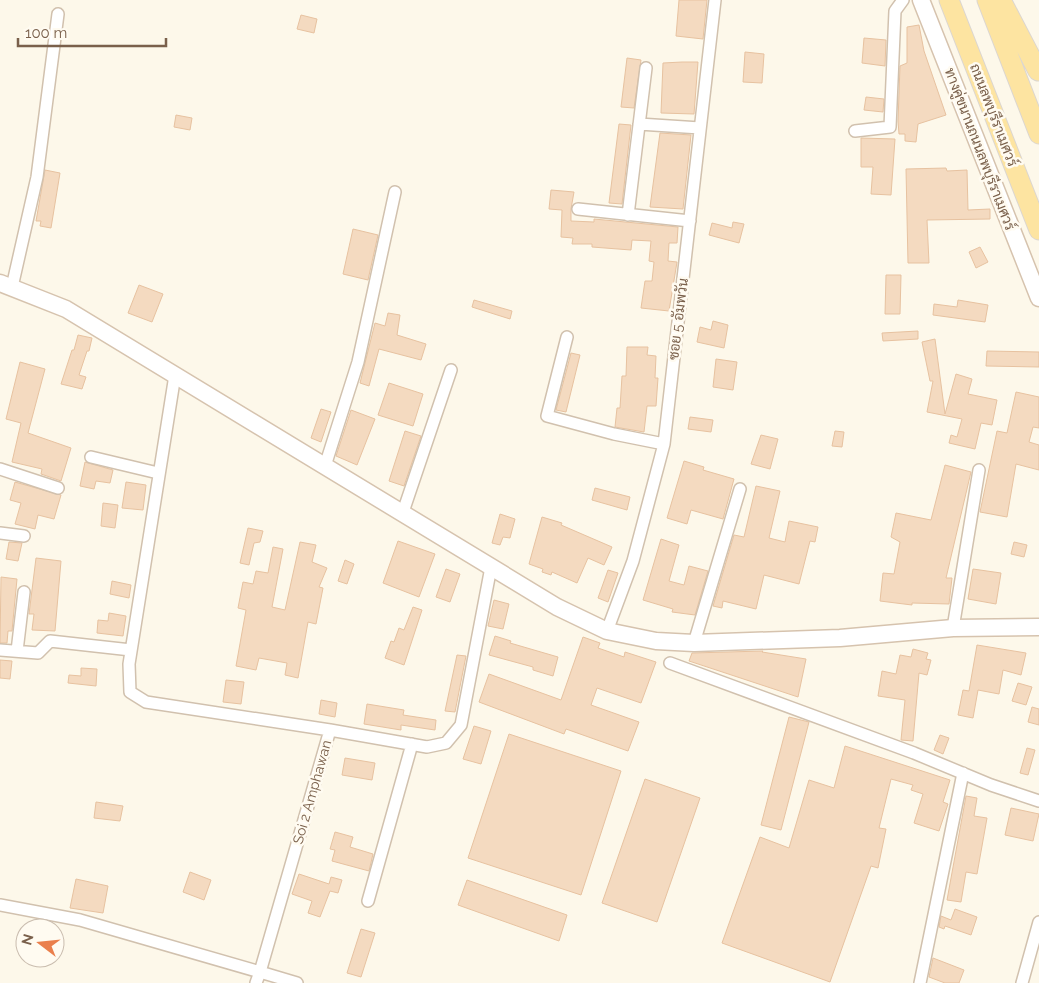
<svg xmlns="http://www.w3.org/2000/svg" width="1039" height="983" viewBox="0 0 1039 983" font-family="Raleway,Sarabun,sans-serif">
<style>
.building{fill:#f4dac0;stroke:#e7c2a0}
.lines{fill:none;stroke-linecap:round;stroke-linejoin:round}
.street-casing{stroke:#d1c1ae;stroke-width:14}
.secondary-casing{stroke:#d6c3ae;stroke-width:19}
.primary-casing{stroke:#dcd6d0;stroke-width:21}
.street{stroke:#fff;stroke-width:11}
.secondary{stroke:#fff;stroke-width:16}
.primary{stroke:#fde4a1;stroke-width:19}
.labels{text-anchor:middle;stroke-width:5;stroke-linejoin:round;paint-order:stroke}
.street-label{font-size:14px;fill:#7a604b;stroke:#fffbf1}
</style>
<rect width="100%" height="100%" fill="#fdf8ea"/>
<path class="building" d="M679,0h28l-4,39 -27,-3z
M301,15l16,4 -3,14 -17,-4z
M919,25l5,26 22,64 -28,9 -2,18 -11,-1v-7h-6l-1,-13 2,-55 7,-3v-36z
M864,38l22,2 -1,26 -23,-3z
M745,52l19,2 -2,29 -19,-1z
M627,58l14,2 -7,48 -13,-1z
M682,62h16l-4,52 -33,-1 2,-50z
M866,97l18,2 -1,13 -19,-2z
M176,115l16,3 -2,12 -16,-3z
M619,124l12,1 -9,79 -13,-1z
M660,133l31,2 -8,74 -33,-2z
M861,138l34,1 -4,56 -20,-1 2,-27h-12z
M946,168l1,3 20,-1 1,40 22,-1v10l-63,1 2,43h-21l-2,-94z
M45,170l15,3 -9,55 -11,-2 1,-5h-5z
M551,190l23,2 -3,17v12l23,1v-3l84,8 -1,16h-8l-1,18 9,1 -8,49 -28,-3 4,-27h7l2,-19 -5,-1 2,-20 -19,-1 -1,10 -39,-3v-3h-20l1,-6 -12,-1 1,-27 -13,-1z
M733,222l11,2 -5,19 -30,-8 3,-12 20,5z
M353,229l25,6 -10,45 -25,-6z
M980,247l8,15 -12,6 -7,-16z
M886,275h15l-1,39h-15z
M139,285l24,9 -11,28 -24,-9z
M474,300l38,11 -2,8 -38,-12z
M958,300l30,5 -3,17 -52,-7 1,-11 23,3z
M388,313l12,2 -3,20 29,9 -5,16 -42,-11 -10,37 -9,-3 15,-60 10,3z
M713,321l15,4 -4,23 -27,-6 3,-15 11,3z
M918,331v8l-35,2 -1,-8z
M78,335l14,3 -3,13h-2l-8,24 7,2 -4,12 -21,-5 11,-34h2z
M935,339l10,75 11,-40 16,5 -4,15 29,6 -5,25 -11,-2 -6,26 -26,-6 2,-8 6,2 5,-18 -35,-7 6,-31h-3l-8,-39z
M627,347h21l-1,8 9,1 -1,22h3l-2,28h-9l-3,26 -29,-5 2,-19h3l2,-32h4z
M987,351l52,1v15l-53,-1z
M571,353l9,2 -14,57 -10,-2z
M716,359l21,3 -4,28 -20,-3z
M20,362l25,7 -17,64 43,15 -10,33 -20,-7 1,-5 -30,-7 9,-39 -15,-4z
M389,383l34,11 -10,32 -35,-11z
M1016,392l23,5v31l-6,-1 -4,15 10,3v25l-23,-6 -9,53 -27,-5 17,-81 10,2z
M321,409l10,3 -10,30 -10,-4z
M351,410l24,9 -18,46 -21,-9z
M690,417l23,3 -2,12 -23,-3z
M405,431l16,5 -17,50 -15,-5z
M835,431l9,1 -2,15 -10,-1z
M761,435l17,4 -8,30 -19,-5z
M684,461l20,6 -1,3 31,9 -11,40 -32,-9 -4,14 -20,-6z
M85,462l28,8 -3,13 -14,-2 -2,8 -14,-3z
M945,465l26,7 -25,106h6l-3,26 -37,-1v2l-32,-4 3,-28 11,1 6,-32 -9,-5 5,-24 35,7z
M15,482l46,13 -7,24 -16,-4 -3,14 -20,-5 6,-21 -11,-3z
M126,482l20,3 -3,25 -21,-2z
M756,486l24,5 -11,47 16,4 4,-21 29,6 -3,15 -5,-1 -11,43 -35,-9 -8,34 -33,-8 -1,7 -9,-2 21,-71 10,2z
M595,488l35,9 -3,13 -35,-10z
M103,503l15,2 -3,23 -14,-2z
M500,514l15,5 -5,19 -7,-1 -3,8 -8,-2z
M542,517l20,6 -1,2 51,22 -8,18 -16,-7 -11,25 -25,-11 -1,3 -9,-3 1,-3 -14,-5z
M248,528l15,3 -3,11 -6,1 -5,22 -9,-2z
M661,539l18,6 -10,36 15,4 5,-19 19,5 -13,44 -23,-3 1,-3 -30,-9z
M398,541l37,13 -16,43 -36,-14z
M9,542l13,1 -4,18 -12,-2z
M300,542l16,3 -4,17 15,6 -8,19 4,1 -7,36 -8,-2 -10,56 -13,-3 2,-12 -28,-5 -3,12 -20,-4 10,-56 -8,-2 5,-26 10,2 3,-13 12,2 5,-26 10,2 -11,58 13,3z
M1014,542l13,3 -3,12 -13,-3z
M36,558l25,3 -6,70 -23,-1 2,-16h-5z
M345,560l9,4 -7,20 -9,-3z
M446,569l14,5 -10,28 -14,-5z
M973,569l28,4 -5,31 -28,-5z
M608,570l10,3 -10,29 -10,-4z
M1,577l16,2 -5,52h-4l-1,12h-7z
M112,581l19,4 -2,13 -19,-4z
M494,600l15,4 -6,25 -15,-3z
M413,607l9,3 -18,55 -19,-7 6,-17 3,1 5,-14 5,2z
M109,613l17,3 -3,20 -26,-3 1,-13 10,1z
M495,636l16,5 -1,2 48,14 -5,19 -20,-6v-3l-44,-12z
M583,637l17,6 -2,5 26,9 1,-5 31,10 -15,41 -44,-15 -6,17 48,17 -11,29 -62,-22 -2,5 -85,-32 10,-28 72,26z
M977,645l49,8 -5,22 -18,-5 -4,24 -21,-4 -5,28 -15,-3 5,-25 6,1z
M913,649l15,4 -2,6 5,1 -4,15 -8,-2 -6,68 -12,-1 4,-40 -27,-4 4,-25 14,3 4,-19 11,2z
M763,651l-1,1 44,7 -8,38 -109,-36 3,-8z
M457,655l9,1 -11,56 -10,-1z
M0,660l12,1 -2,18 -10,-1z
M81,668l16,1 -1,17 -28,-3 1,-8 12,1z
M226,680l18,2 -3,22 -18,-2z
M1018,683l14,4 -6,18 -14,-4z
M321,700l16,3 -2,14 -16,-3z
M367,704l37,6 -1,5 33,5 -1,10 -34,-5v5l-37,-6z
M1032,707l7,2v16l-11,-3z
M789,717l20,5 -28,108 -20,-5z
M474,726l17,5 -10,33 -18,-5z
M509,734l112,37 -40,124 -113,-37z
M940,735l9,3 -6,16 -9,-4z
M845,746l105,34 -7,22 5,2 -9,27 -25,-8 9,-29 -12,-4 2,-5 -22,-6 -12,49 7,1 -8,39 -7,-2 -41,116 -108,-39 38,-106 29,11 20,-68 25,8z
M1027,748l8,2 -7,25 -8,-2z
M345,758l30,5 -3,17 -30,-5z
M645,779l55,19 -43,124 -55,-19z
M966,796l11,2 -3,18 13,2 -10,56 -11,-2 -5,30 -14,-2z
M96,802l27,4 -3,15 -26,-3z
M1011,808l28,6 -6,27 -28,-6z
M335,832l18,5 -3,10 23,7 -4,17 -37,-10 3,-11 -5,-1z
M190,872l21,8 -7,20 -21,-8z
M299,874l30,10 2,-7 11,3 -4,13 -8,-2 -10,26 -12,-4 4,-12 -20,-7z
M76,879l32,7 -5,27 -33,-5z
M467,880l100,35 -8,26 -101,-36z
M955,909l22,8 -6,18 -26,-9 -1,3 -5,-2 2,-11 10,4z
M361,929l14,4 -14,44 -14,-4z
M933,958l31,12 -5,13h-14l-16,-6z"/>
<g class="lines">
<g class="street-casing">
<path id="street" d="M639,124l61,4
M855,131l35,-4 5,-116 8,-11
M578,209l112,12
M628,215l18,-147
M12,287l25,-110 21,-163
M567,337l-20,79 67,18 50,10
M175,375l-46,289 1,28 16,10 184,28
M91,457l67,16
M325,466l33,-104 37,-170
M0,469l58,19
M403,512l48,-142
M0,533l24,3
M953,628l26,-158
M607,631l26,-70 31,-117 51,-444
M694,643l46,-154
M0,650l38,3 12,-12 81,9
M17,651l7,-59
M670,663l244,90 77,32 48,16
M368,901l44,-157
M0,905l80,15 180,52 70,-242 97,17 19,-4 15,-18 30,-158
M256,983l4,-11 37,11
M920,983l43,-210
M1022,983l17,-61"/>
</g>
<g class="secondary-casing">
<path id="secondary" d="M921,0l118,298
M0,283l66,26 491,298 50,24 49,10 38,2 146,-5 113,-10 86,-1"/>
</g>
<g class="primary-casing">
<path id="primary" d="M949,0l90,230
M987,0l52,134
M1001,0l37,71"/>
</g>
<use href="#street" class="street"/>
<use href="#secondary" class="secondary"/>
<use href="#primary" class="primary"/>
</g>
<g class="labels">
<g class="street-label">
<text transform="translate(994 115) rotate(69)" y="5">ถนนลพบุรีราเมศวร์</text>
<text transform="translate(980 149) rotate(69)" y="5">ทางคู่ขนานถนนลพบุรีราเมศวร์</text>
<text transform="translate(678 319) rotate(-83)" y="5">ซอย 5 อัมพวัน</text>
<text transform="translate(312 792) rotate(-74)" y="5">Soi 2 Amphawan</text>
</g>
</g>
<g transform="translate(40 943) rotate(286)"><circle r="24" fill="#fffbf1" stroke="#cabdaf"/>
<path d="M0-4L9 19L0 12L-9 19Z" fill="#ea7f4c"/>
<text y="-8" font-size="14" font-weight="bold" text-anchor="middle" fill="#7a604b">N</text>
</g>
<path d="M18 38v8h148v-8" fill="none" stroke="#7a604b" stroke-width="2.5"/>
<text x="25" y="38" font-size="15" fill="#7a604b" stroke="#fffbf1" stroke-width="4" paint-order="stroke">100 m</text>
</svg>
